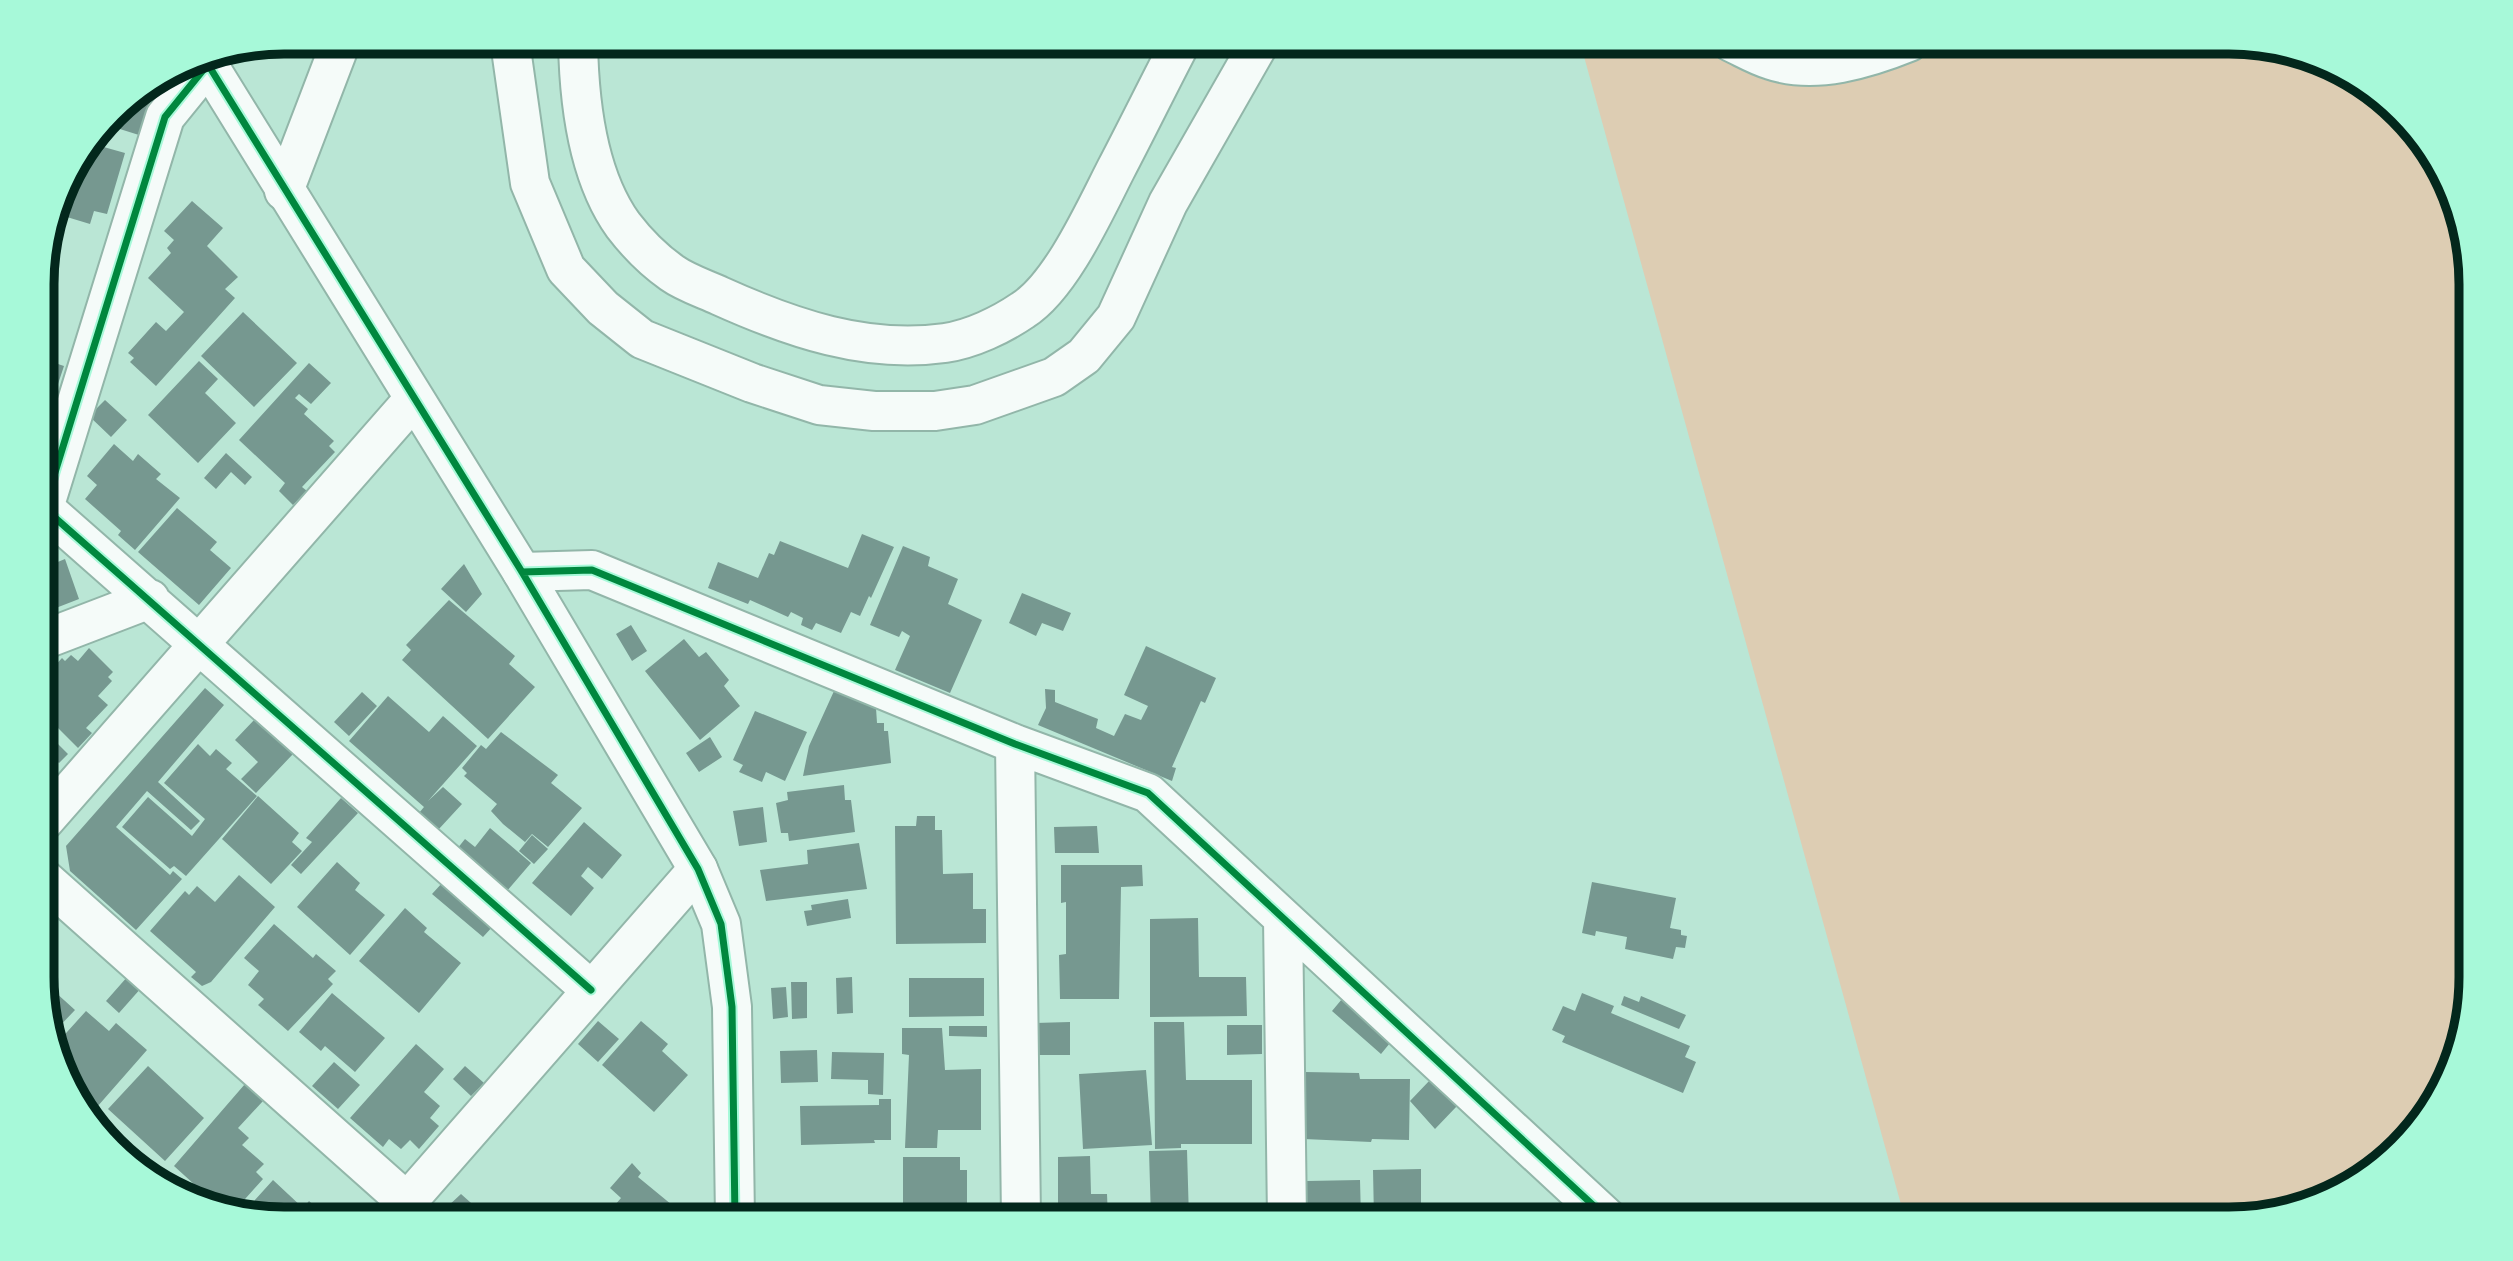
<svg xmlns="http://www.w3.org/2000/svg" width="2513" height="1261" viewBox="0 0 2513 1261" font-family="Arial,sans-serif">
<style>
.green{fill:#ddcdb3}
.building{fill:#769890}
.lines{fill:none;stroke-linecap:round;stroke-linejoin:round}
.street-casing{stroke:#92b6a9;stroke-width:42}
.secondary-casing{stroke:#92b6a9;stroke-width:42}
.street{stroke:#f5fbf9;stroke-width:38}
.secondary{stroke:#f5fbf9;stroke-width:38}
.cycleway-casing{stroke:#a7f9d9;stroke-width:11}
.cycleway{stroke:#00873e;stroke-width:7}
.rim{fill:none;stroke:#03271c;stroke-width:9}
</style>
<rect width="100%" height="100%" fill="#bae6d5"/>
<path class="green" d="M1580,42h648l107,25 95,83 39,103 2,724 -25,106 -83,95 -119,40 -339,1z"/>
<path class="building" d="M157,82l-18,53 -32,-10 17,-22z
M93,144l32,9 -18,61 -13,-3 -4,13 -33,-10 10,-37z
M192,201l31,27 -16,18 31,31 -13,12 10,9 -79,88 -26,-24 4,-4 -6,-5 28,-31 10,9 18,-19 -36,-34 23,-25 -4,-5 7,-8 -10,-9z
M243,312l54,51 -43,44 -53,-51z
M43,359l21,7 -16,48 -5,-2z
M199,361l19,18 -13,14 31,30 -38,40 -50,-48z
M309,363l22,20 -20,21 -12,-10 -4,4 13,11 -4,5 30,27 -5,5 6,6 -33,35 5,4 -14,14 -14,-14 6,-8 -46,-43z
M105,400l22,20 -16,17 -22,-21z
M114,444l19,17 5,-7 23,20 -5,5 24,19 -45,52 -17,-15 3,-4 -36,-32 12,-14 -10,-9z
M226,453l26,24 -7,8 -14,-13 -15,17 -12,-11z
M177,508l40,34 -7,8 21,18 -32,37 -61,-53z
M862,534l32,13 -23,51 -2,-2 -9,20 -9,-4 -10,21 -25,-10 -4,7 -11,-5 2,-7 -12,-6 -3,5 -38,-17 -2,4 -40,-16 10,-26 40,16 11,-25 5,2 6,-14 68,27z
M903,546l27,11 -2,9 30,13 -10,25 34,16 -32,73 -55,-23 15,-34 -8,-5 -3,6 -29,-12z
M43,554l5,12 17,-7 14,40 -36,14z
M464,564l18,30 -16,18 -25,-23z
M1022,593l49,20 -8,18 -21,-8 -6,13 -27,-13z
M449,600l66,56 -6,8 26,23 -47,52 -86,-79 9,-10 -5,-5z
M631,625l16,26 -15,10 -16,-27z
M684,639l15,18 7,-5 23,28 -5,6 16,20 -40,34 -55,-69z
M1146,646l70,32 -11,25 -4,-2 -29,66 4,1 -4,13 -134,-56 8,-17 -1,-19 10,1v12l43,17 -2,9 18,8 11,-22 16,6 7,-14 -24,-11z
M89,648l24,24 -5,5 4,4 -14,15 10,9 -22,23 6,5 -14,15 -34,-34 -1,-47 3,-3 6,5 10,-11 3,3 6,-6 7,6z
M205,688l19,17 -66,77 42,39 -9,9 -44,-39 -31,36 54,48 3,-4 9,8 -46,51 -66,-59 -4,-25z
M834,691l42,17 1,15h7v8h4l3,32 -88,13 6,-30z
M362,692l15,14 -28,30 -15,-14z
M388,696l41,36 14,-16 34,30 -49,55 15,-14 19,17 -24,26 -19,-17 5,-6 -75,-66z
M755,711l52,21 -22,49 -19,-9 -4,10 -23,-10 4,-7 -10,-5z
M255,719l38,35 -37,39 -15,-14 17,-17 -23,-22z
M501,732l57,43 -7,8 31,25 -34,39 -16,-13 -7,8 -22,-18 -12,-13 6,-7 -33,-28 3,-3 -5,-5 19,-23 5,4z
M710,737l12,20 -23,15 -13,-19z
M54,740l14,14 -9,9 -15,-14z
M198,744l12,12 6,-7 16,14 -6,6 31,27 -71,80 -12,-10 -4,3 -48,-42 26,-30 44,39 13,-17 -41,-36z
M844,785l1,15h6l4,32 -66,9 -1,-8h-7l-5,-30 12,-3 -1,-8z
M258,796l41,37 -7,9 10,9 -31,33 -49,-45z
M341,798l17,15 -57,61 -10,-9 21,-23 -6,-4z
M763,807l4,35 -28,4 -6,-35z
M917,816h18v14h7l1,44 30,-1v36h13v34l-90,1 -1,-118h21z
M584,822l38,33 -20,24 -14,-12 -7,9 13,12 -23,28 -39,-33z
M1097,826l2,27h-44l-1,-26z
M490,828l41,35 -24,28 -50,-42 8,-10 10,8z
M532,835l16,14 -14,15 -15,-13z
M859,843l8,46 -101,12 -6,-31 48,-6 -1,-14z
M337,862l23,21 -5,7 30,25 -35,40 -53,-48z
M1061,865h81l1,21 -22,1 -2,112h-59l-1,-44 7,-1v-52l-5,1z
M239,875l36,32 -64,75 -9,4 -11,-9 5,-5 -46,-41 35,-40 4,4 8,-9 18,16z
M443,882l51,43 -11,12 -51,-43z
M1592,882l84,16 -6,30 11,2v5l6,1 -2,12 -9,-1 -3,12 -48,-10 2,-12 -31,-6 -1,5 -13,-3z
M848,899l3,19 -44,8 -3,-15 8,-1 -1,-5z
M405,908l22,20 -3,4 37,31 -42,50 -60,-52z
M1198,918l1,59h47l1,39 -97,1v-98z
M274,924l39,34 3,-4 20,17 -8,8 5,5 -45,47 -30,-26 6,-6 -16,-14 11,-14 -15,-13z
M128,976l14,11 -23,26 -13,-12z
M852,977l1,36 -16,1 -1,-36z
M909,978h75v38l-75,1z
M44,982l31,28 -21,22 -10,-24z
M791,982h16v36l-15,1z
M786,987l2,30 -15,2 -2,-31z
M332,993l53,45 -30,34 -30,-26 -4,5 -22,-19z
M1582,993l32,13 -3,7 79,33 -5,11 11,5 -13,31 -121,-51 3,-6 -13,-6 11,-24 12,5z
M1624,996l15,6 2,-6 45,19 -7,14 -58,-24z
M1342,999l48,44 -9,11 -49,-43z
M86,1011l23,20 7,-8 31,27 -50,57 -19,-17 -20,-48z
M598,1021l21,18 -21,23 -20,-18z
M641,1021l27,23 -6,7 26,24 -34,37 -52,-47z
M1070,1022v33h-34l-1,-32z
M1154,1022h30l2,58h66v64h-71v4l-26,1z
M1227,1025h35v29l-35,1z
M949,1026h38v11l-38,-1z
M902,1028h40l3,42 36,-1v61h-43l-1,18h-32l4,-93 -7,-1z
M416,1044l28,25 -20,23 16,14 -10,12 9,8 -20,23 -9,-9 -9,9 -12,-10 -6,8 -33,-29z
M817,1050l1,32 -37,1 -1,-32z
M832,1052l52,1 -1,42 -15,-1v-14l-37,-1z
M334,1062l26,23 -22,24 -26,-23z
M148,1066l56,52 -39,43 -57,-52z
M465,1066l19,17 -13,13 -18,-17z
M1146,1070l6,75 -69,4 -4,-75z
M1305,1072l54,1 1,6h50l-1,61 -37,-1 -1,3 -67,-3z
M1430,1080l27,26 -22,23 -25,-28z
M245,1084l18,17 -25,27 11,10 -7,7 22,19 -8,8 7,7 -26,29 -31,-7 -3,-3 3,-3 -32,-29z
M879,1099h12v41h-17l1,3 -74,2 -1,-39 79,-1z
M1187,1150l2,69h-38l-2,-68z
M1090,1156l1,38h16l1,25h-50v-62z
M903,1157h57v13h7v33h-9v16h-55z
M632,1163l9,10 -3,4 45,37 -4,5h-76l18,-21 -11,-10z
M1421,1169v50h-47l-1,-49z
M273,1180l30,28 6,-7 20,18h-44l-39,-9z
M1360,1180l1,39h-54v-38z
M461,1194l28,25h-55z
M1241,1215v4h-49l-1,-3z"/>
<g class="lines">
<g class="street-casing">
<path id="street" d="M510,42l20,141 36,86 37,39 39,31 110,44 67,22 55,6h61l40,-6 79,-28 30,-21 32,-39 52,-114 92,-161
M578,42c1,59 9,133 45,183 13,17 32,36 49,48 14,10 33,16 48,23 71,32 146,58 225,47 27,-4 56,-18 78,-33 38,-24 72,-100 93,-141 22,-42 43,-85 65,-127
M1731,42c13,6 26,14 40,18 44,15 96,-1 138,-18
M208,64l-43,53 -121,391 547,482
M284,191l57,-149
M522,572l70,-2 423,174 133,49 460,426
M43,640l107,-41
M1015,744l6,475
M44,821l369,-421
M44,879l363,323
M1283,918l4,301
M392,1219l306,-350"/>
</g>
<g class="secondary-casing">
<path id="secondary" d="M204,58l318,514 176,297 23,55 11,83 3,212"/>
</g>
<use href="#street" class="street"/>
<use href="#secondary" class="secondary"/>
<g class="cycleway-casing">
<path id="cycleway" d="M204,58l318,514 176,297 23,55 11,83 3,212
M208,64l-43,53 -121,391 547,482
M522,572l70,-2 423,174 133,49 460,426"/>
</g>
<use href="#cycleway" class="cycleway"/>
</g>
<path d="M0 0H2513V1261H0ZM284 54H2229A230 230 0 0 1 2459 284V977A230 230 0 0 1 2229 1207H284A230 230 0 0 1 54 977V284A230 230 0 0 1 284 54Z" fill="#a7f9d9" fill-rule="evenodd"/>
<path class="rim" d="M284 54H2229A230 230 0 0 1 2459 284V977A230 230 0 0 1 2229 1207H284A230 230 0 0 1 54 977V284A230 230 0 0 1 284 54Z"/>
</svg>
